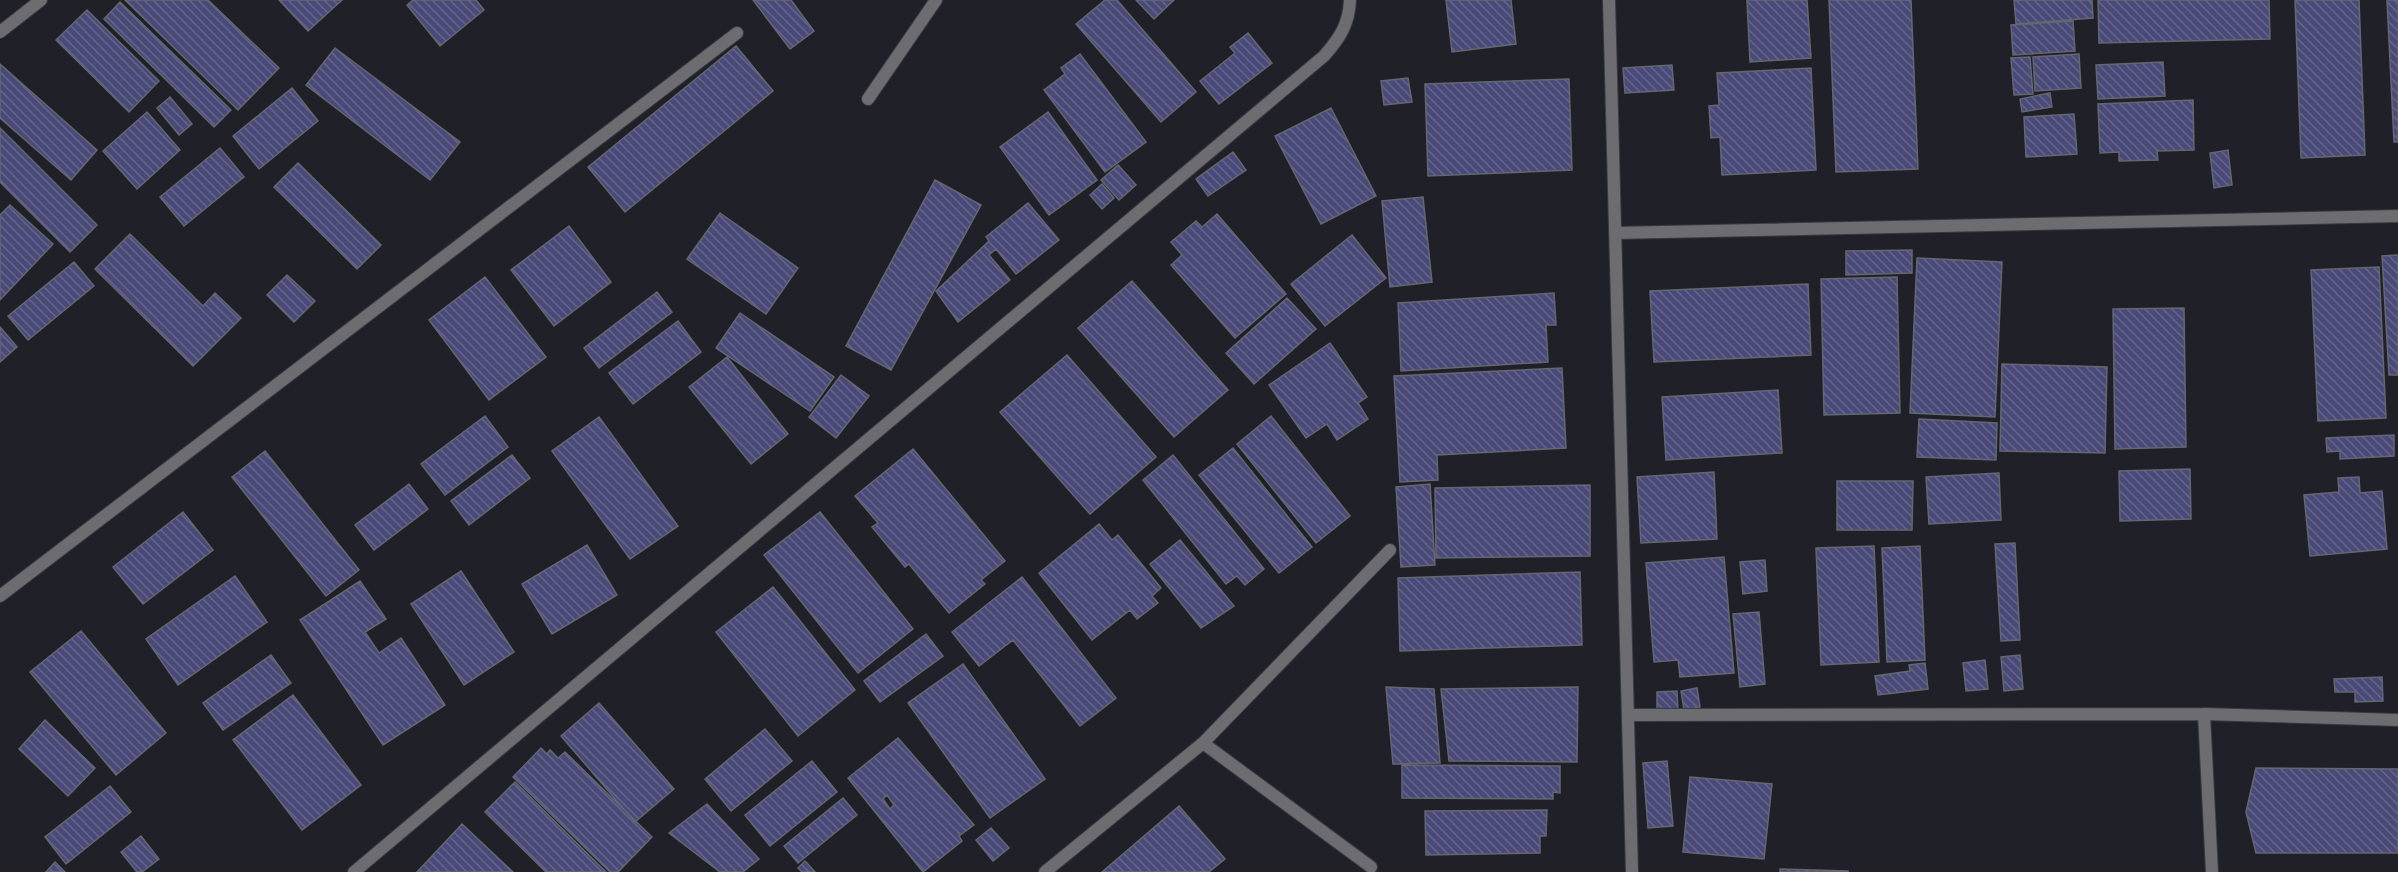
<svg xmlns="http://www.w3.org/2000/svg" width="2398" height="872" viewBox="0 0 2398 872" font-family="'PT Sans',sans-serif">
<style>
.building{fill:url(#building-back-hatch);stroke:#656670;stroke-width:1.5;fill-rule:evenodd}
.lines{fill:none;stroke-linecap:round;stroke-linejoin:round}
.street-casing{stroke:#393a42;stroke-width:14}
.street{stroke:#6c6c71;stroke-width:12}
</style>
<defs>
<pattern id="building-back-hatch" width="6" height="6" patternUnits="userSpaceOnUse" patternTransform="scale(1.5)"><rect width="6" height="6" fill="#4a4a79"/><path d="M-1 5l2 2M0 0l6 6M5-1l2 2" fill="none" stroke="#64648c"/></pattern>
</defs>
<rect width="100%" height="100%" fill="#1f2028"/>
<path class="building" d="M125,0h83l71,68 -41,42z
M279,0h63l-34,31z
M413,0h63l8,10 -44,36 -33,-41z
M753,0h38l23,31 -24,18z
M1105,0h12l79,92 -35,30 -85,-98z
M1136,0h38l-20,19z
M1446,0h65l5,44 -64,8z
M1747,0h60l4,58 -61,4z
M1829,0h82l7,169 -82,3z
M2014,0h78l1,18 -77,6z
M2098,0h171l1,39 -171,4z
M2295,0h64l6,155 -64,3z
M2387,0h11v142h-4z
M120,2l111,108 -17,17 -110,-108z
M87,10l72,71 -30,31 -73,-72z
M2073,21l2,30 -62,4 -2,-30z
M1248,33l24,30 -53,41 -19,-23 35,-28 -5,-6z
M736,46l37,45 -148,121 -37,-45z
M335,48l125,94 -30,38 -124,-95z
M1080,54l66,88 -41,30 -61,-82 21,-16 -4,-6z
M2079,54l2,34 -46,3 -2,-34z
M2030,57l3,37 -19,1 -3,-37z
M2163,62l2,34 -67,3 -2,-34z
M0,64l97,86 -26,30 -71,-62z
M1672,65l2,25 -49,3 -2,-25z
M1811,68l5,102 -94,5 -2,-38 -9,1 -2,-32 10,-1 -2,-32z
M1408,78l4,24 -28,3 -3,-24z
M1569,79l3,91 -144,6 -3,-92z
M292,88l26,33 -59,48 -26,-33z
M2050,93l2,14 -30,5 -2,-13z
M170,97l22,27 -13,11 -22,-27z
M2193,100l1,50 -37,1 1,9 -39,1v-9l-19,1 -2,-49z
M1331,108l45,88 -55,28 -46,-88z
M147,112l33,38 -43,39 -34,-38z
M1048,112l49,68 -48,35 -49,-68z
M2074,114l3,40 -51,3 -2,-40z
M0,128l97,97 -27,27 -70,-70z
M220,148l24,29 -60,49 -24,-29z
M2228,150l4,35 -18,3 -4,-35z
M1233,152l13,18 -38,26 -12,-17z
M298,163l83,82 -24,24 -83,-82z
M1118,165l18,20 -17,15 -18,-20z
M935,180l46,25 -90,165 -45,-24z
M1102,184l12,14 -12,11 -12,-14z
M1423,197l9,85 -42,5 -8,-86z
M1028,203l31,37 -43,34 -20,-25 -7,6 21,25 -52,42 -22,-31 53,-50 -3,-4z
M10,205l43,39 -53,56v-85z
M720,213l78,55 -32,46 -79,-55z
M1217,214l69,80 -51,44 -64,-73 11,-10 -11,-13 25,-21 6,6z
M569,226l42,56 -57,44 -43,-56z
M130,234l73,72 12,-13 26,25 -48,48 -98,-97z
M1352,235l34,43 -61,48 -34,-42z
M1912,250v23l-66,2v-24z
M2398,255v120h-9l-7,-119z
M1917,258l85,4 -7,155 -85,-4z
M74,262l20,24 -66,54 -20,-24z
M2379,267l7,151 -68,3 -7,-151z
M287,275l28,26 -21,21 -27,-27z
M485,277l61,80 -57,43 -60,-80z
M1897,277l3,136 -76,2 -3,-136z
M1132,281l96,109 -54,47 -96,-109z
M1808,284l3,71 -157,7 -4,-71z
M657,292l15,20 -73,56 -15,-20z
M1554,293l2,32h-10l2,37 -147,9 -3,-68z
M1287,298l29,31 -62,55 -28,-31z
M2184,308l2,139 -71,2 -2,-140z
M740,313l94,64 -24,34 -94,-63z
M678,321l23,31 -68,52 -24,-31z
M0,327l17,20 -17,15z
M1330,343l37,54 -9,6 10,16 -31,21 -10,-16 -21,14 -37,-53z
M1067,355l89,102 -66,57 -90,-102z
M727,357l61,77 -37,30 -62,-77z
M2002,364l105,3 -2,86 -105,-2z
M1562,368l4,80 -129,7 1,25 -38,2 -6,-106z
M841,375l28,21 -33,42 -27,-21z
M1778,390l4,63 -116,7 -4,-63z
M485,416l23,31 -63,48 -24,-31z
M1271,416l79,100 -34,27 -79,-99z
M599,417l79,109 -48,33 -78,-108z
M1919,419l78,4 -1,37 -79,-3z
M2394,435v21l-54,3v-8l-13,1 -1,-14z
M1233,448l79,99 -33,26 -80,-98z
M913,449l92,112 -24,19 4,4 -36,29 -40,-49 -4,3 -33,-40 6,-4 -23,-27z
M265,451l94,119 -33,26 -94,-119z
M512,455l18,23 -61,47 -18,-24z
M1173,455l91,114 -19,16 -8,-9 -11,8 -83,-104z
M2190,469l1,50 -71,2 -1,-50z
M1714,472l3,67 -76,4 -4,-66z
M1999,473l2,47 -72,4 -3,-47z
M2359,477l1,16 22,-2 5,58 -77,7 -6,-61 35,-3 -1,-14z
M1837,481h76l-1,49h-75z
M409,484l19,25 -54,41 -19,-25z
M1430,484l5,81 -34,2 -5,-80z
M1590,485v71l-154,2 -1,-70z
M183,512l30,38 -70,54 -30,-37z
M820,512l93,117 -55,44 -94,-118z
M1099,524l13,16 6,-5 43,53 -9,8 6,7 -21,16 -7,-9 -38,30 -53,-67z
M1180,540l54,66 -33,22 -51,-64z
M2015,543l5,97 -19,1 -6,-97z
M587,545l30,50 -65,39 -30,-50z
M1874,546l5,116 -58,3 -5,-117z
M1920,546l5,114 -38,2 -5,-114z
M1724,557l10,116 -54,4 -2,-17 -24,2 -8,-99z
M1765,560l2,31 -24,3 -3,-32z
M461,571l53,81 -50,33 -53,-81z
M1580,572l2,73 -182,6 -2,-73z
M235,576l32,46 -89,63 -32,-46z
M1022,577l94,121 -36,28 -67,-86 -34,26 -27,-34z
M360,581l26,38 -21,13 14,21 22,-15 44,67 -62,40 -83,-125z
M773,587l82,103 -57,46 -82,-104z
M1759,612l6,72 -25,3 -7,-73z
M81,631l85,102 -50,42 -86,-103z
M926,634l17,22 -63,46 -16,-21z
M271,655l20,28 -68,47 -20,-27z
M2020,655l3,34 -19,2 -3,-34z
M1985,660l3,29 -22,2 -3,-28z
M1925,663l3,26 -50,6 -3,-19 35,-5 -1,-6z
M963,664l82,115 -55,39 -82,-115z
M2382,677l1,24 -28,1v-10h-20l-1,-13z
M1386,687l48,2 6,74 -47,1z
M1578,687l-1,75 -128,-1 -8,-72z
M1697,688l3,19 -16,3 -3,-19z
M1677,691l1,20 -21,1v-20z
M293,695l68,90 -59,45 -69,-90z
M599,703l75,86 -39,33 -74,-86z
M45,720l50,48 -27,28 -49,-47z
M765,729l27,32 -61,50 -26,-32z
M898,738l76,87 -15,11 3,5 -39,31 -75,-94zM887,795l7,10 -4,4 -7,-10z
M541,748l6,6 3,-4 8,8 7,-6 87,85 -34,35h-8l-97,-95z
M812,761l25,31 -67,54 -25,-31z
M1667,761l6,65 -25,2 -5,-65z
M1402,765l158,1v27l-7,-1v7l-151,-1z
M2256,768l142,1v84h-142l-10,-41z
M1690,777l82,7 -8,75 -81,-7z
M515,782l91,90h-60l-61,-60z
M110,786l21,26 -65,52 -21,-27z
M843,798l14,17 -59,48 -14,-17z
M707,804l52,55 -16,13h-23l-51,-39z
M1179,806l46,53 -16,13h-107z
M1547,810l-1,26h-6v17l-114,2 -1,-44z
M462,824l51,48h-96z
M991,828l18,20 -16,13 -17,-21z
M141,836l18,23 -17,13h-5l-16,-20z
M805,861l10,11h-13l-4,-4z
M55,862l10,10h-19z
M1780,869l68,2v1h-68z"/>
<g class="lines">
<g class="street-casing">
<path id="street" d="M1609,0l23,872
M0,32l41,-32
M868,99l68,-99
M1615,233l783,-17
M0,596l737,-563
M2204,714l8,158
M1628,715l576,-1 194,6
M1203,743l168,124
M354,872l970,-816c16,-18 25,-32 26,-56
M1045,872l158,-129 187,-193"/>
</g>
<use href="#street" class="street"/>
</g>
</svg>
